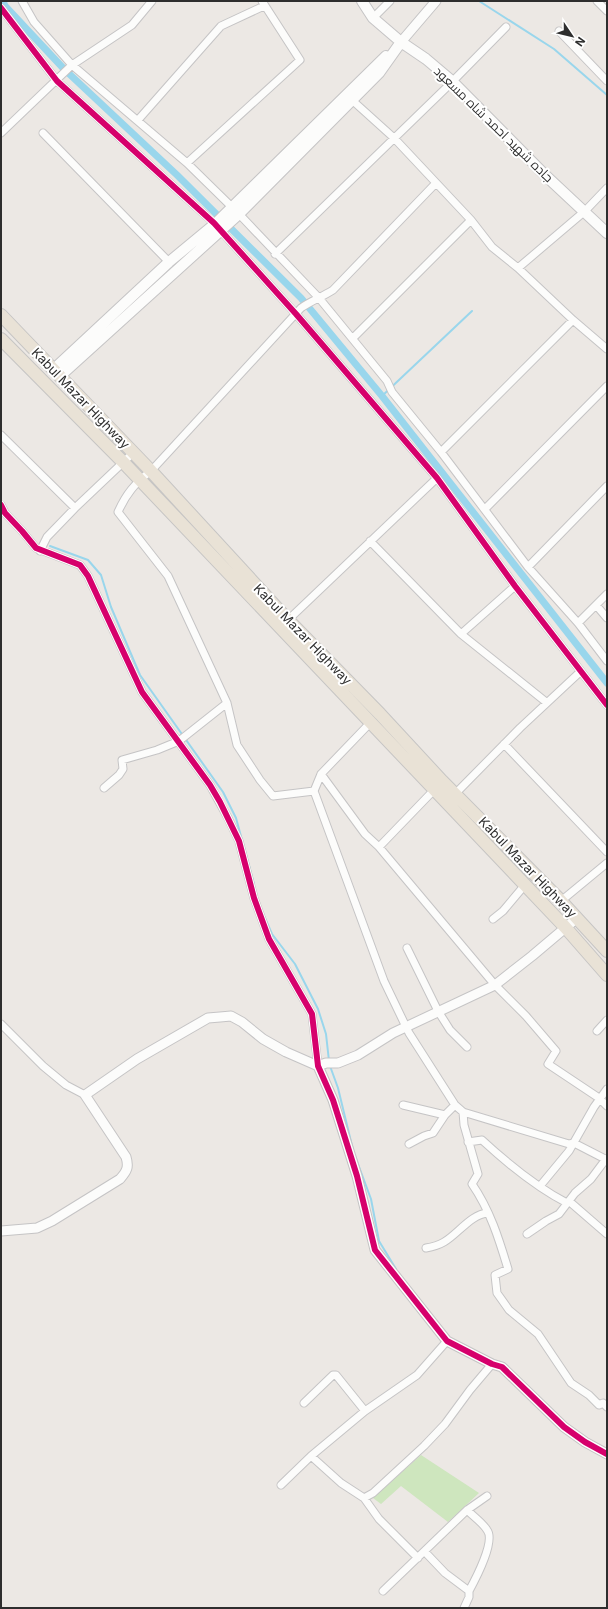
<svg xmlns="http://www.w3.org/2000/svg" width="608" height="1609" viewBox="0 0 608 1609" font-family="Inter,Cairo,sans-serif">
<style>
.green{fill:#cee6be}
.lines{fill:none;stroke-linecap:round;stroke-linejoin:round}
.stream{stroke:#99d6ec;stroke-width:2}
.canal{stroke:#99d6ec;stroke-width:7}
.minor-casing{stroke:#c5c4c5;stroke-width:9}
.tertiary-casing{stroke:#c5c4c5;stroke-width:11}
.secondary-casing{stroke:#c5c4c5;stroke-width:12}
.trunk-casing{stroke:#c6c5c4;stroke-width:14}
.minor{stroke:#fcfcfb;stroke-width:7}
.tertiary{stroke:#fcfcfb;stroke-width:9}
.secondary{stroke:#fcfcfb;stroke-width:10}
.trunk{stroke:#e9e2d6;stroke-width:12}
.cycleway-casing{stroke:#fff;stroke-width:8}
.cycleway{stroke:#d6006c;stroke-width:6}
.labels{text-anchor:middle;stroke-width:4;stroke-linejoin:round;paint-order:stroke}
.street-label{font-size:13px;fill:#2e2e2e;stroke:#fff}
</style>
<rect width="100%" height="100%" fill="#ece8e4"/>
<path class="green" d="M421,1455l58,38 -31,29 -47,-36 -20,18 -8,-6z"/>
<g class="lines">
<path class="stream" d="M479,1l75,48 53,46
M382,396l90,-85
M50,546l38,14 13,15 10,32 29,68 83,117 13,26 18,66
M261,909l11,25 23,30 23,45 8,25 3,27
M330,1066l8,22 15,62
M355,1156l16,43 8,42 17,28"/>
<path class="canal" d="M3,1l2,5 59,63 113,106 124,123 81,98 225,287"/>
<g class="minor-casing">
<path id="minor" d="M22,1l12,21 38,43 115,98 52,51 80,84 68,83 5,11 49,60 87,115 50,56 29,38
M597,1l10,10
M1,8l56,73 157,142 82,91 141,164 78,108 92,119
M373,18l17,-17
M559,31l48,50
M353,101l41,37 77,82 21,27 26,21 55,52 34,29
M138,120l83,-94 43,-20
M1,133l71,-68 60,-40 20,-24
M43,133l126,129
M187,163l113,-103 -38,-59
M275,254l173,-168 58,-59
M518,268l67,-57 22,-23
M353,338l118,-118
M1,435l74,73
M441,452l132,-132
M1,505l4,8 17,18 14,17 44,17 8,11 54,116 68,93 18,33 11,23 15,57 15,41 43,75 6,52
M485,509l122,-123
M370,541l91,93 85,68
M40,551l7,-14 28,-29 58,-55
M528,567l79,-81
M596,605l11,13
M288,620l149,-142
M578,623l29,-29
M461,634l54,-48
M227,703l10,42 23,35 13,16 41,-5
M371,722l-50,52 -7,17 70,190 25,52 46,72 8,7 106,32 5,-1 33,17
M504,744l103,108
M321,774l44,60 14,13 116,138 31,31 30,35 -8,13 51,34 8,8
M104,788l15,-13 4,-6 -1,-9 35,-10 22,-9 48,-38 -59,-127 -50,-64c8,-18 17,-29 33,-41l150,-163c10,-7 21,-11 32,-18l103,-107
M456,793l64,-65 60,-56
M379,847l55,-57
M561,901l46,-38
M493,919l10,-8 21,-25
M407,948l31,63 12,19 17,17
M1,1024l42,42 23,19 19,10
M597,1031l10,-11
M403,1105l42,10
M463,1112l1,13 14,49 -6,10c18,26 27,55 36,85l-13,6 2,18 12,17 29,24 33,49 18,12 10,10 4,-2 4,4
M468,1142l14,-2c26,24 54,47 85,63
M409,1144l15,-8 9,-3 12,-18 10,-10
M540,1186l29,-35 25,-44 13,-18
M570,1202l37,32
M527,1234l19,-13 13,-7 16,-21 16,-14 15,-20
M426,1248c6,-1 13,-3 18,-6 14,-8 27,-28 44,-29
M304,1403l29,-28h3l29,36
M311,1456l30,27 23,15 9,-5 51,-47 21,-22 25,-34 22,-26
M281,1485l30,-29 54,-45 52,-36 30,-34
M364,1498l15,21 39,39
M467,1510c6,6 16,13 20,20 9,11 -12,50 -18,61
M425,1552l20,21 24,18v6l-5,11
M383,1591l84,-81 20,-14"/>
</g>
<g class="tertiary-casing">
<path id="tertiary" d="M401,42l35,-41
M318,1066l8,-3h12l20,-8 35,-22 102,-48 37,-29 45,-38
M1,1231l36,-3 15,-7 68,-42c7,-8 9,-12 6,-22l-41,-62 52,-36 71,-41 12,-1 11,-1 11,6 21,17 23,13 32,14 15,34 24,76 18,74 72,91 45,23 10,3 62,60 21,15 22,12"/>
</g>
<g class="secondary-casing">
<path id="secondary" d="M362,1l11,17 28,24 25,17 26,22 93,94 62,58
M53,370l116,-108 47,-39 170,-167
M60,376l179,-162 140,-141 22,-31"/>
</g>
<g class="trunk-casing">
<path id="trunk" d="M1,315l150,156 137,149 92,94 62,67 119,120 46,50
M1,339l122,123 442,465 42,48"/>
</g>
<use href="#minor" class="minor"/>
<use href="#tertiary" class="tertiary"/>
<use href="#secondary" class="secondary"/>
<use href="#trunk" class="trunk"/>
<g class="cycleway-casing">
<path id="cycleway" d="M1,8l56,73 157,142 82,91 141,164 78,108 92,119
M1,505l4,8 17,18 14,17 44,17 8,11 54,116 68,93 10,17 19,39 15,57 15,41 43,75 6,52 15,34 24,76 18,74 72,91 45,23 10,3 62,60 21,15 22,12"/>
</g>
<use href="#cycleway" class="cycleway"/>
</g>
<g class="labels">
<g class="street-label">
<text transform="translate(494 124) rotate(44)" y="5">جاده شهيد احمد شاه مسعود</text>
<text transform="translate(81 398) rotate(46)" y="5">Kabul Mazar Highway</text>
<text transform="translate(303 634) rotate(46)" y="5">Kabul Mazar Highway</text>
<text transform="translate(528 867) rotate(46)" y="5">Kabul Mazar Highway</text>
</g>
</g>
<rect width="608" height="1609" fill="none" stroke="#2e2e2e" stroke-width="4"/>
<g transform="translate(572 36) rotate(125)" stroke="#ffffff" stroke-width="3" paint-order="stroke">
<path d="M0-3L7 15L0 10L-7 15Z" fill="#2e2e2e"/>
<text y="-6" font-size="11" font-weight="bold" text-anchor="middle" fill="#2e2e2e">N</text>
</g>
</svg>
